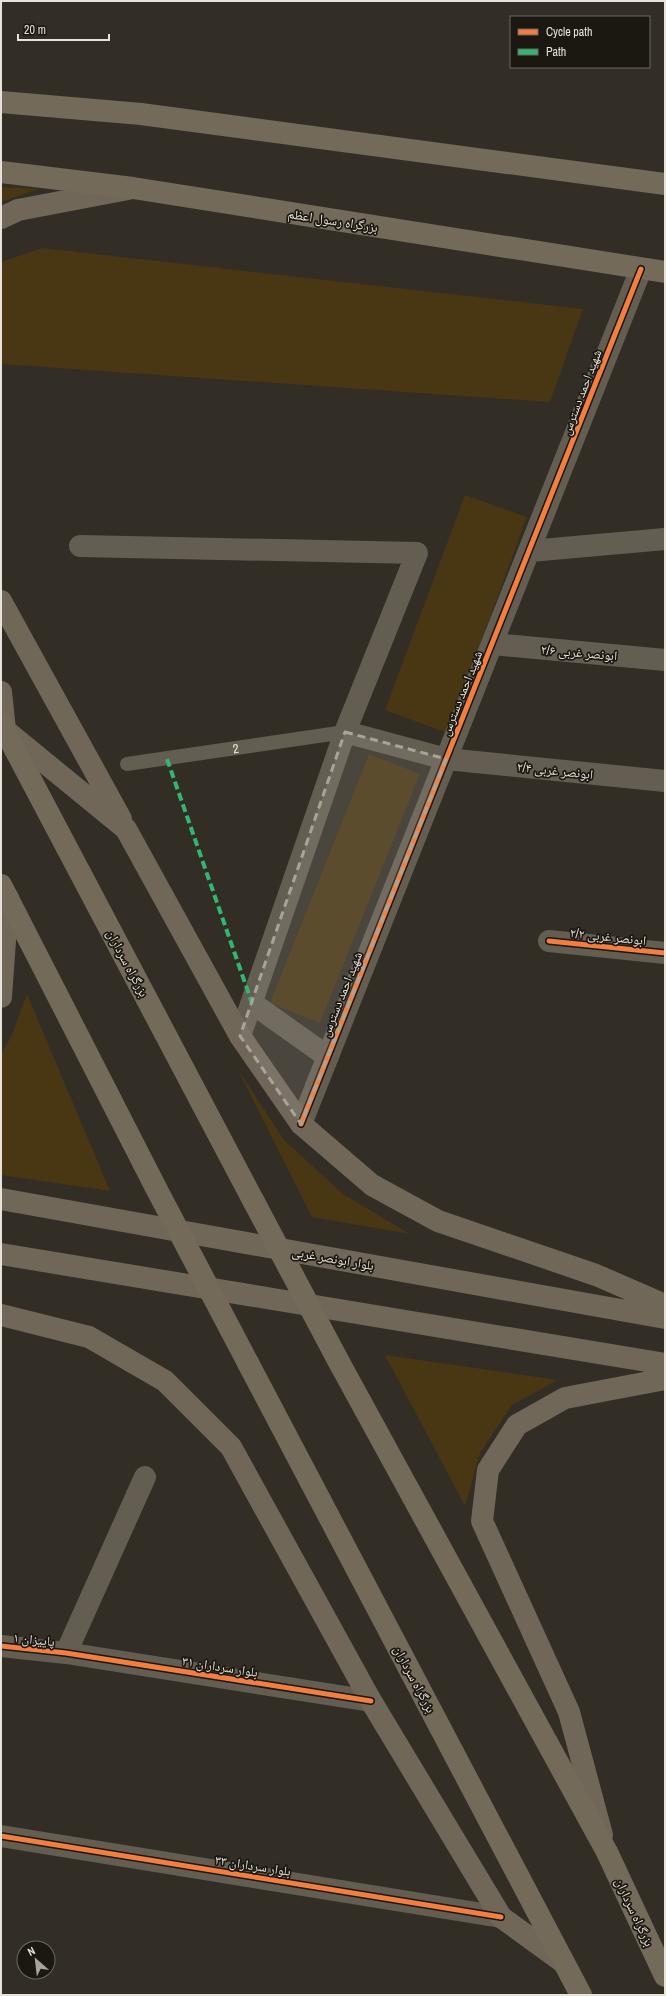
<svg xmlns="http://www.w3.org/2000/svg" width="666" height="1996" viewBox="0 0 666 1996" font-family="'Archivo Narrow','Noto Naskh Arabic',sans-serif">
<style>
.green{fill:#493613}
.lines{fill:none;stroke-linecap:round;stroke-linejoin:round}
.lane{stroke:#645d52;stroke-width:14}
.street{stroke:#645d52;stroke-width:22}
.secondary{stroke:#706759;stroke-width:22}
.highway{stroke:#736a5a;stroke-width:22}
.highway-bridge{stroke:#736a5a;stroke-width:22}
.quiet{stroke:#33b770;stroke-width:4;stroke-dasharray:8 4;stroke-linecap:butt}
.cycleway-casing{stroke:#1b1711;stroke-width:8}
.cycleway{stroke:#f27e40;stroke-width:5}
.marked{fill:#a8a49b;fill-opacity:0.2;stroke:#a8a49b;stroke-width:3;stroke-dasharray:8 5;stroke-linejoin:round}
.labels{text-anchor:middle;stroke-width:3.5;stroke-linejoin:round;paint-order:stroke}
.street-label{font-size:13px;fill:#e8e3da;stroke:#1b1711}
</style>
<rect width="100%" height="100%" fill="#322e26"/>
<path class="green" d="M1,187l38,2 -38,13z
M42,248l541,61 -33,93 -549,-38v-102z
M465,495l62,22 -80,216 -62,-23z
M369,754l51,20 -100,249 -50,-20z
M27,994l83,197 -109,-16v-121l10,-17z
M237,1068l47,72 59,54 67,40 -98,-17z
M385,1355l173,25 -46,25 -32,48 -15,53z"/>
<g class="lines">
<path class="lane" id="s1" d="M127,764l218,-32"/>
<path class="street" d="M80,546l337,7 -72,179 -105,304
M530,551l135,-12
M493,644l172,16
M345,732l101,27 219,22
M549,941l116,12
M252,1003l76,54
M301,1124l340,-855
M1,1646l65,7 305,48
M66,1653l79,-176
M1,1836l500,81"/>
<path class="secondary" d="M1,218l17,-8 110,-21
M1,601l120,218
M1,692l4,38 121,99 114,207 61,88 71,61 66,36 158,54 69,30
M1,997l7,-99
M1,1199l664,119
M1,1254l664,110
M1,1315l88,22 76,44 66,66 140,254 130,216 62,45
M602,1835l-33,-123 -87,-191 6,-51 29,-45 48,-27 100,-19"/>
<path class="highway" d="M1,102l140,12 524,70
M1,172l132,16 532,84
M1,723l253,479
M1,885l155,303
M248,1363l333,632
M340,1364l267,488 58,124"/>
<path class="highway-bridge" d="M156,1188l92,175
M254,1202l86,162"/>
<path class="quiet" d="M167,759l85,244"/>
<g class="cycleway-casing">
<path id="cycleway" d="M549,941l116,12
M301,1124l340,-855
M1,1646l65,7 305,48
M1,1836l500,81"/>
</g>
<use href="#cycleway" class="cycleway"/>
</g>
<path class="marked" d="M345,732l101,27 -145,365 -61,-88z"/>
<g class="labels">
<g class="street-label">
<text transform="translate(333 220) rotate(9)" y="5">بزرگراه رسول اعظم</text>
<text transform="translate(581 392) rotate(-69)" y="5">شهید احمد دسترس</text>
<text transform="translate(579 652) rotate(5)" y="5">ابونصر غربی ۲/۶</text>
<text transform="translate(461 693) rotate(-68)" y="5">شهید احمد دسترس</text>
<text dy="5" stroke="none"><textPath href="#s1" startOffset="110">2</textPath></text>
<text transform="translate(555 770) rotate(6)" y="5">ابونصر غربی ۲/۴</text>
<text transform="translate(608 936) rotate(6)" y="5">ابونصر غربی ۲/۲</text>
<text transform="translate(128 963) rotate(62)" y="5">بزرگراه سرداران</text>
<text transform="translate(341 994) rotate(-68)" y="5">شهید احمد دسترس</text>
<text transform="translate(333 1258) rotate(10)" y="5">بلوار ابونصر غربی</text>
<text transform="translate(34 1639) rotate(6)" y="5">پاییزان ۱</text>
<text transform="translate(220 1666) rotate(9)" y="5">بلوار سرداران ۳۱</text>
<text transform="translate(415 1679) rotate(62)" y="5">بزرگراه سرداران</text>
<text transform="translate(253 1865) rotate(9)" y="5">بلوار سرداران ۳۳</text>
<text transform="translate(635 1912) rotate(65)" y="5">بزرگراه سرداران</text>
</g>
</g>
<rect width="666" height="1996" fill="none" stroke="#e8e3da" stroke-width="4"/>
<rect x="510" y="16" width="140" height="52" fill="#1b1711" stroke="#6d6961"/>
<rect x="518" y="29" width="20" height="6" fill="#f27e40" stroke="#6d6961"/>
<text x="546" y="36" font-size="12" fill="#e8e3da">Cycle path</text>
<rect x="518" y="49" width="20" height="6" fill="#33b770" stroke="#6d6961"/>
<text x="546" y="56" font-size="12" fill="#e8e3da">Path</text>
<g transform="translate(36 1960) rotate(332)"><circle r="19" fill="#1b1711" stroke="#6d6961"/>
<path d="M0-3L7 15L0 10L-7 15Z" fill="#a8a49b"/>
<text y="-6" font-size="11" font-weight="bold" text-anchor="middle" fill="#e8e3da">N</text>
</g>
<path d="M18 34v6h91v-6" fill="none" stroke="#e8e3da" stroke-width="2"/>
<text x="24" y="34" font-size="12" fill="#e8e3da" stroke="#1b1711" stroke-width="3" paint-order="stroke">20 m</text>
</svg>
